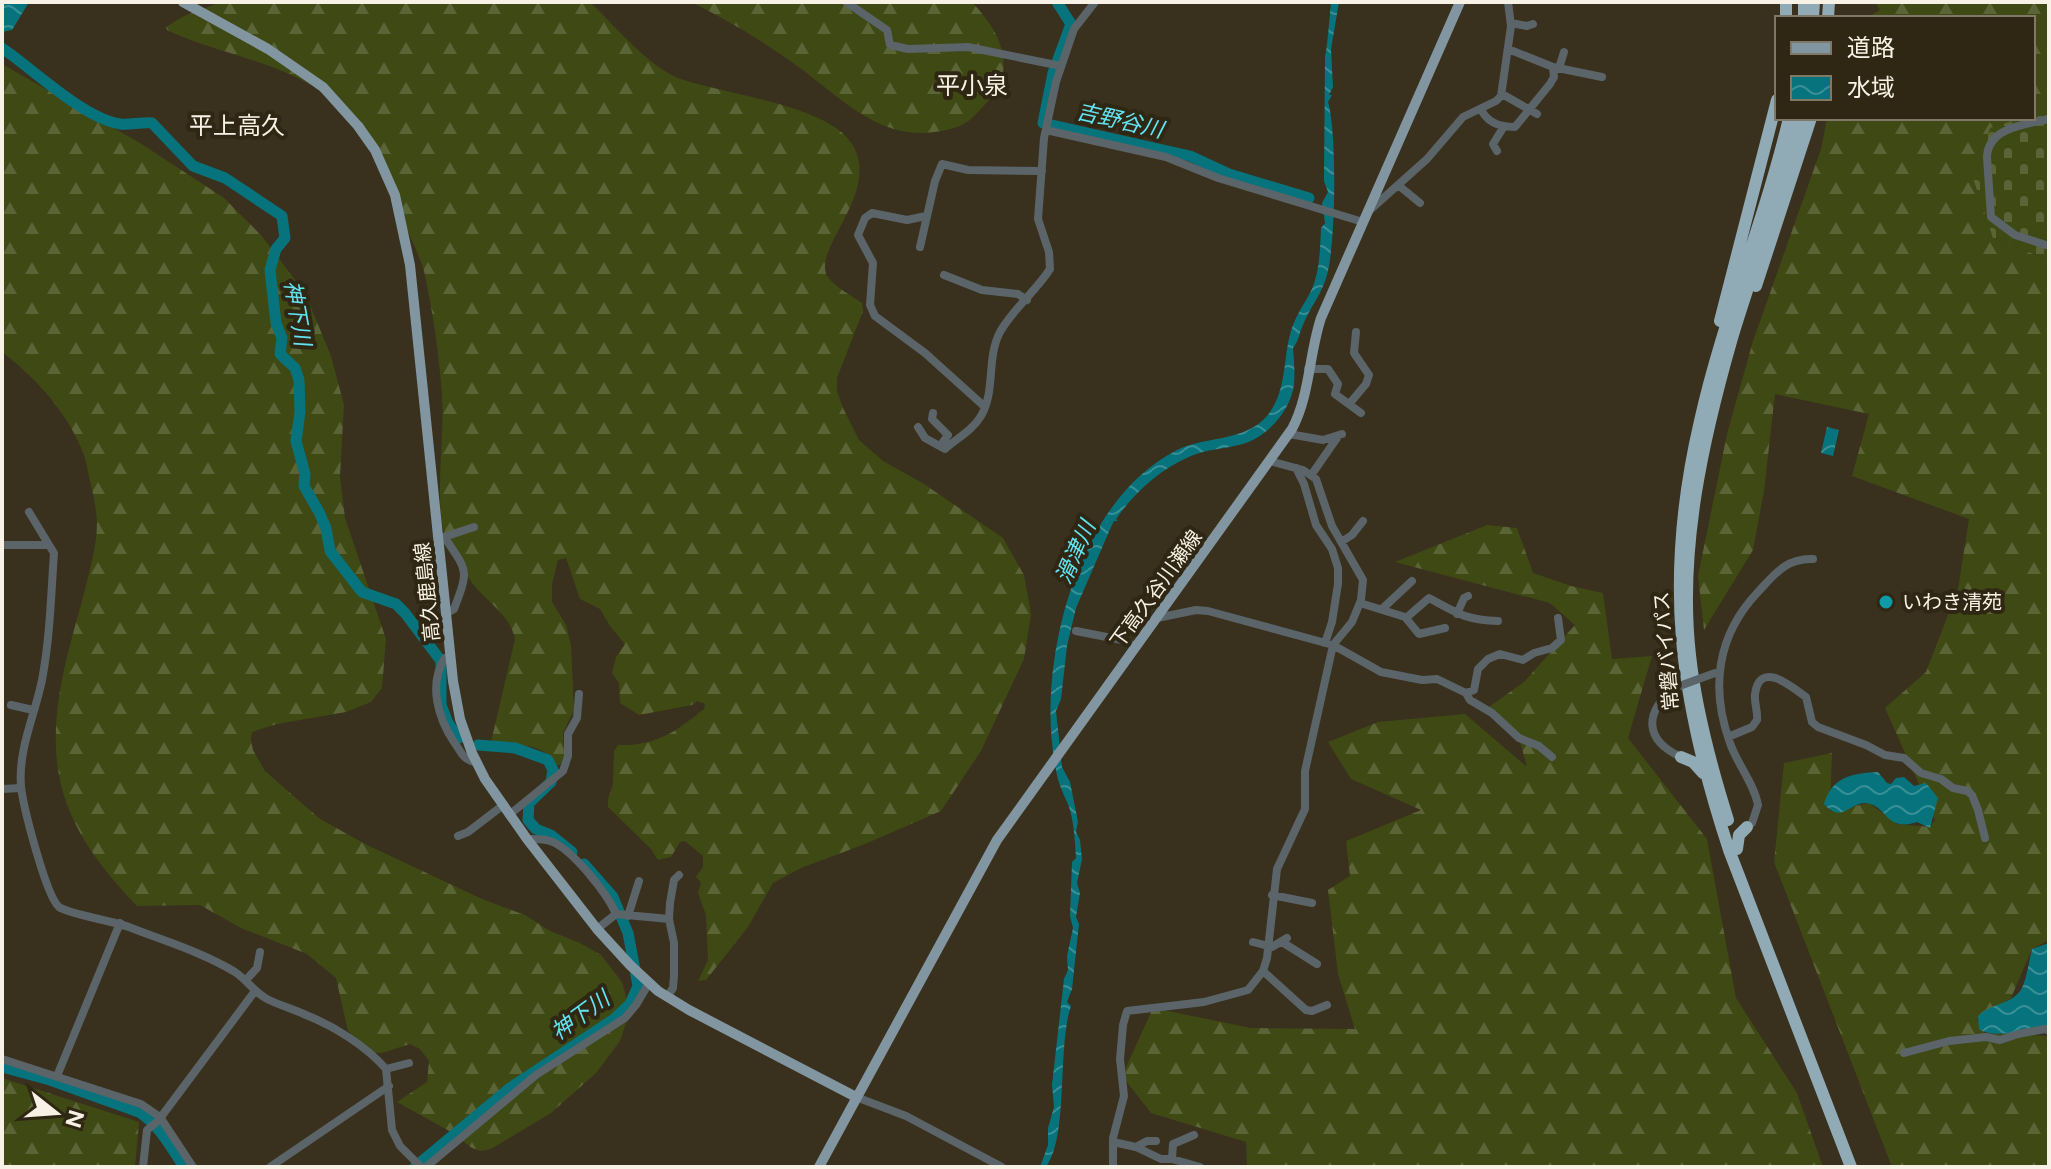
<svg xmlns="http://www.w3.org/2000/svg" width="2051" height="1169" viewBox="0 0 2051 1169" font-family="Figtree,'Noto Sans JP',sans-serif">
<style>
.forest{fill:url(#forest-firs)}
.cemetery{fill:url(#cemetery-stones)}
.water{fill:url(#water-waves)}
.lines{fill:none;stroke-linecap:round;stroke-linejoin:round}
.river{stroke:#07747d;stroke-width:11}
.minor{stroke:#5a6469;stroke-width:8}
.major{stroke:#8196a1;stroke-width:10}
.highway{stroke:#90aab6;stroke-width:12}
.minor-bridge{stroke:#5a6469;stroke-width:8}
.culture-dot{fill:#0f9aa8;stroke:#2f2613;stroke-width:3}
.labels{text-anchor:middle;stroke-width:8;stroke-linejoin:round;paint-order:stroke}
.street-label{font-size:20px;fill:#f8f2e6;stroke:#2f2613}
.poi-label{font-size:20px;fill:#f8f2e6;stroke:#2f2613;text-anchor:start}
.water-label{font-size:22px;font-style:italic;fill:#62e5f3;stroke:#2f2613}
.quarter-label{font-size:24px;fill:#f8f2e6;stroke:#2f2613}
</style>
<defs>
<pattern id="forest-firs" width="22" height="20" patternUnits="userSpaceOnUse" patternTransform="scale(2)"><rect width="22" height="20" fill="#3e4914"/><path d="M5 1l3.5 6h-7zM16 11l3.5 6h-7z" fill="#5b6436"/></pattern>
<pattern id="cemetery-stones" width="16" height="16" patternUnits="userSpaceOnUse" patternTransform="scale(2)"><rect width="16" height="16" fill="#3e4914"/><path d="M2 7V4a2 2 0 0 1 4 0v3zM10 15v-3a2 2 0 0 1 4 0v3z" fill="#5b6436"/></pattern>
<pattern id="water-waves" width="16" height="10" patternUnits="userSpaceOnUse" patternTransform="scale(2)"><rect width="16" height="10" fill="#07747d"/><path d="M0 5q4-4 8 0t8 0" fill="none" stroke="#388f96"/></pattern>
</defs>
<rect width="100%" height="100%" fill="#39301d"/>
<path class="forest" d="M221,2h369c25,24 57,63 88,76 44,16 143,26 171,62 38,48 -40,110 -21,137 7,10 24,19 34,26l1,8 -26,67v13l6,17 16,32 24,21 41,23 79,54 21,37 7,39 -7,45 -43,92 -40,60 -76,33 -64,24 -28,15 -25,44 -42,53 -8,1 10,-21 -2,-45 -8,-22 3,-10 -5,-6 7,-10v-11l-18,-15 -5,1 -9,15 -13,3 -7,-11 -43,-42v-8l5,-15 1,-33 4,-6c39,1 57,-13 86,-36l1,-5 -8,-3 -5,4 -53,10 -19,-12 -1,-20 -7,-10 4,-16 9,-13 -15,-18 -10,-17 -20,-10 -14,-41 -8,2 -6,24v18l14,23 5,20 3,65 -11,23 1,23 -4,9h-4c-15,-27 -41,-16 -65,-23l24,-103c-5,-22 -20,-31 -35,-47 -13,-14 -28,-39 -35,-57 -11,-34 0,-99 -3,-139 -3,-42 -9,-84 -18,-125 -4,-14 -11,-27 -16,-40 -20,-52 -45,-113 -94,-144 -41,-26 -101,-35 -147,-57l-1,-3 18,-11z
M691,2h281c18,20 35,42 31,70 -2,17 -15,29 -26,41 -11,13 -25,17 -43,19 -60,9 -102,-44 -148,-74 -30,-21 -62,-40 -95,-56z
M1875,2h174v110l-56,126 56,22v680l-17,9 -21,49 -34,21 8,14 64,3v131h-157l-118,-305 10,-99 48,-10 -2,58 39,-8 28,21 33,3 5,-7 -50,-112 41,-36 32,-83 11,-70 -117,-43 17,-62 -94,-20 -11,97 -11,59 -49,80 -6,-54 29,-142 26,-93 68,-192 6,-31h206v-100h-166l13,-8z
M2,64l138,79 84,55 37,37 44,58 26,63 13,49 -4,71 5,42 41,121 -4,49 -11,14 -25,10 -69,12 -25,8 -1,8 2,10 12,21 55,48 47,26 115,54 43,16 25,16 30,12 21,12 21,27 8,29 -10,30 -24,32 -45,40 -60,36 -10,2 -9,-3 -21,-16 -54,-30 30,-20 2,-21 -9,-12 -10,-5 -28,9h-9l-25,-22 -12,-53 -29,-24 -66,-26 -41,-23 -63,1c-43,-45 -79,-93 -81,-158 -3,-70 27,-135 39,-203 4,-22 1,-38 -4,-60 -3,-11 -4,-24 -9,-35 -16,-39 -47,-73 -80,-98z
M1487,525l30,3 16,45 38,13 32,7 9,66 40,-3 -24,82 79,101 29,159 61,95 26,74h-576l-1,-25 -95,-29 -29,-37 31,-68 98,20 104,1 -17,-55 -10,-84 22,-14 -4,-35 75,-31 -70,-31 -23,-37 50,-20 87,-8 62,53 -8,-29 -33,-29 38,-27 51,-57 -25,-22 -155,-41z
M2,1078l137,44 -4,45h-133z"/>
<path class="cemetery" d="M2049,110v150l-56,-22 -19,-57 16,-53 32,-10h11v-4z"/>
<path class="water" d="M2,2h27l-17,28 -10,2z
M1331,2h8l-8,47 2,38 -4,8h3l-4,7c9,30 8,140 -1,173 -5,19 -17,32 -24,50 -4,8 -4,16 -10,23 1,11 2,26 1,36 -3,27 -28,55 -55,61 -16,4 -32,4 -48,11 -31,13 -56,36 -75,63l2,2h-4l-3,6 -35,81 -9,38 -6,53 -5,12 6,56 8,15 8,40 -2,10 4,8 2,19 -5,24 3,10 -4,24 3,7 -7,65 -5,13 4,4c-14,41 -2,130 -25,161h-6l8,-22v-17l6,-21 -2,-22 12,-106 4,-9 -1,-14 6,-28 -3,-12 2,-54 4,-4c-1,-17 -2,-38 -8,-54 -5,-11 -10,-21 -12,-34 -7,-34 -7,-74 -2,-108 11,-79 48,-174 123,-212 27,-13 62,-9 85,-29 26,-24 20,-60 29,-90 4,-14 12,-25 19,-38 10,-20 10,-43 11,-65l4,-5 -3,-20 6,-11 -4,-11 1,-125c2,-4 5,-43 6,-54z
M1827,427l12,3 -6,26 -12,-3z
M1878,772l9,11 4,1 5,-6 8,-1 10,9 12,-3 12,15 -8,30 -13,-6c-32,11 -30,-18 -52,-19 -16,0 -23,21 -41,1 8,-27 28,-31 54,-32z
M2049,943v85c-21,1 -55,12 -70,1l-1,-13c11,-12 36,-12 44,-28 5,-11 7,-27 10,-39z"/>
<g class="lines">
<path class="river" d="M1057,2l14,22 -18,49 -10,50 147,33 39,18 80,24
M2,48c31,21 81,70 118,76 10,1 21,-2 32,-1l41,43 32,12 57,38 3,22 -9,11 -6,21 6,53 6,15 -2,16 15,14 4,12 1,32 -4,29 9,33 -1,12 15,26 7,16 4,23 32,41 34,12 9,9 36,48v44l7,18 11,15
M478,745l37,3 33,12 5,10 -2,12 -22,21 -1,17 8,9 15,6 21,17
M2,1067l48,13 89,32c20,13 32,35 45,55
M415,1167l95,-79 104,-69 16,-15 8,-18 -10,-53 -15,-36 -29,-33"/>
<path class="minor" d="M846,2l41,28 3,15 18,4 60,-2 93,19
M1511,23l16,3 6,-2
M1508,49l45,18 49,10
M1559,68l5,-16
M1502,94l35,20
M1481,109c6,14 20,18 34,18l35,-43 4,-7 -1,-10
M2049,119c-22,5 -61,8 -62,38l4,60 24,18 34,11
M1046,130l120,27 52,21 145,44
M1497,151l-4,-7 10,-16
M1398,185l22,18
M1370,210l57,-51 36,-42 33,-16 5,-5 10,-70 -3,-24
M926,216l-19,4 -35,-7 -7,5 -7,17 15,28 -3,42 5,11 50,37 60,54
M920,247l15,-66 7,-17 26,6 74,1
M944,275l38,15 36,4 9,6
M1308,369h20l10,15 -3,10 26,19
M1350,403l16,-19 3,-9 -15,-22 2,-21
M933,413l-1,6 16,16 -8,11
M918,427l7,11 20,11c12,-11 27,-18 36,-33 15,-26 5,-57 19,-84 13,-23 36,-41 50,-63l-1,-17 -11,-33 6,-81 12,-56 18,-53 21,-27
M1289,434l34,6 19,-6
M1296,468l8,16 12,41 16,24 6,19v16l-6,38 -7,21
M1312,474l25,-36
M29,512l20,33
M441,538l33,-11
M445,538c23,34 24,32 9,71l-7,4
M1341,542l11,-7 11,-14
M2,545h47l5,8c-3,42 -4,85 -12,127 -7,35 -24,69 -21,106 2,20 25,110 38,121 9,7 54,14 70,20 35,14 73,25 106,45 12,8 19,20 32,27 12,6 26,10 39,16 28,11 60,31 80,54l6,61 8,16 21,21
M1360,603l45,14 14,17 26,-6
M1382,609l30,-28
M1457,614l7,-16 4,-2
M1157,618l39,-8 12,1 125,34 48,27 41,8 15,-1 29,14 8,-3 4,-21 10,-10 12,-5 23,6 11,-7 18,-5 9,-8 -3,-22
M1406,618l23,-20c28,15 36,22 69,23
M1076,631l46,9 14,7
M451,657l-6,1c-17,26 -7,60 9,84 7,10 10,19 22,20
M1674,688c-30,25 -30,52 7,69
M1466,693l4,7 22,13 27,25 20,8 13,11
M11,705l22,5
M1728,737l24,-10 5,-7c1,-9 -3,-17 -2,-26 5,-35 37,-7 51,3l6,25 6,5 48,18 19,10 19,3 17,15 20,6 12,9 14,3 5,4 6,15 7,28
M2,789l19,-1
M509,815l54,-44 5,-15v-22l9,-16 2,-24
M1747,827l5,-4 6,-18c-4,-22 -21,-41 -28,-62 -20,-55 -13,-108 28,-151 17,-18 28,-34 55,-33
M458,836l10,-4 34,-26
M527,839c9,0 17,-1 26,3 21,10 54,51 63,72
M1272,895l40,8
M628,916l11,-35
M597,929l19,-15 53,5
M1253,942l19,5 15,-9
M1282,942l35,22
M1263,971l43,39 6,1 15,-6
M246,980l11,-12 3,-16
M667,997l6,-9 1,-12v-33l-5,-24 1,-16 4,-23 5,-5
M1904,1053l45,-12 37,-4 14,3 18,-6 27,-5 4,2
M2,1059l139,45 19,13 33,50
M386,1069l23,-6
M57,1076l63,-153
M856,1097l50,19 96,51
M1113,1142l23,5 25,12h11l28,8
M1136,1147l11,-6h9
M1172,1159l1,-15 21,-9
M143,1167l4,-37 11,-9 97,-130
M270,1167l119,-81
M426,1167l110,-92 89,-57 11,-13 13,-22
M1113,1167v-29l11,-42 -4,-37 3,-34 4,-14 77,-9 44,-12 15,-19 4,-13 10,-89 28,-60v-38l28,-126 19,-23 9,-22 2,-20 -31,-54 -16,-47 -13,-9 -33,-9"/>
<path class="major" d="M183,2l85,47 55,38 35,39 17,24 20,45 15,70 43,416 7,38 12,34 13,26 42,60 70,90 33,36 28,26 31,19 167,87
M819,1167l178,-327 295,-411c18,-34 17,-75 29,-111l139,-316"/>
<path class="highway" d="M1786,2v16
M1804,18v-16
M1813,18l1,-16
M1828,18l1,-16
M1789,118c-24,102 -66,200 -89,303 -37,158 -21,277 29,429l122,317
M1756,286l55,-168
M1720,321l57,-221
M1681,757l12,5 10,11
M1728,820c-17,-54 -32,-109 -38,-165 -12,-106 13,-216 42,-317 22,-73 50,-145 67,-220
M1737,849l2,-14 8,-8"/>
<path class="minor-bridge" d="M1674,688l41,-15"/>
</g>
<circle class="culture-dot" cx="1886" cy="602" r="8"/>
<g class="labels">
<g class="street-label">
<text transform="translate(1156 589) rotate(-54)" y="7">下高久谷川瀬線</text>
<text transform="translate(427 592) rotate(-96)" y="7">高久鹿島線</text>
<text transform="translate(1666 651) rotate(-95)" y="7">常磐バイパス</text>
</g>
<g class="poi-label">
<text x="1902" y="609">いわき清苑</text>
</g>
<g class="water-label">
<text transform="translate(1120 120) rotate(13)" y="8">吉野谷川</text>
<text transform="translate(298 313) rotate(80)" y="8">神下川</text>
<text transform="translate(1075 552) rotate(-66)" y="8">滑津川</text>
<text transform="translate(580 1015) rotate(-36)" y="8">神下川</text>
</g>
<g class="quarter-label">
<text x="972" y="94">平小泉</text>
<text x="237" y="134">平上高久</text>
</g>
</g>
<rect width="2051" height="1169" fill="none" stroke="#f8f2e6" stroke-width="8"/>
<rect x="1775" y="16" width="260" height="104" fill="#2f2613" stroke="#7f7867" stroke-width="2"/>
<rect x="1791" y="42" width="40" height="12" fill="#8196a1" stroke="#7f7867" stroke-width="2"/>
<text x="1847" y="56" font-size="24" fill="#f8f2e6">道路</text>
<rect x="1791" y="76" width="40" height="24" fill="url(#water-waves)" stroke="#7f7867" stroke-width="2"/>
<text x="1847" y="96" font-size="24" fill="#f8f2e6">水域</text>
<g transform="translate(56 1113) rotate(107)" stroke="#2f2613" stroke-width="6" paint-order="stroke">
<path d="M0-6L14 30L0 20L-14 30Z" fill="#f8f2e6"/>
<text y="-12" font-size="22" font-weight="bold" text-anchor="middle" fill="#f8f2e6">N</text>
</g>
</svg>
